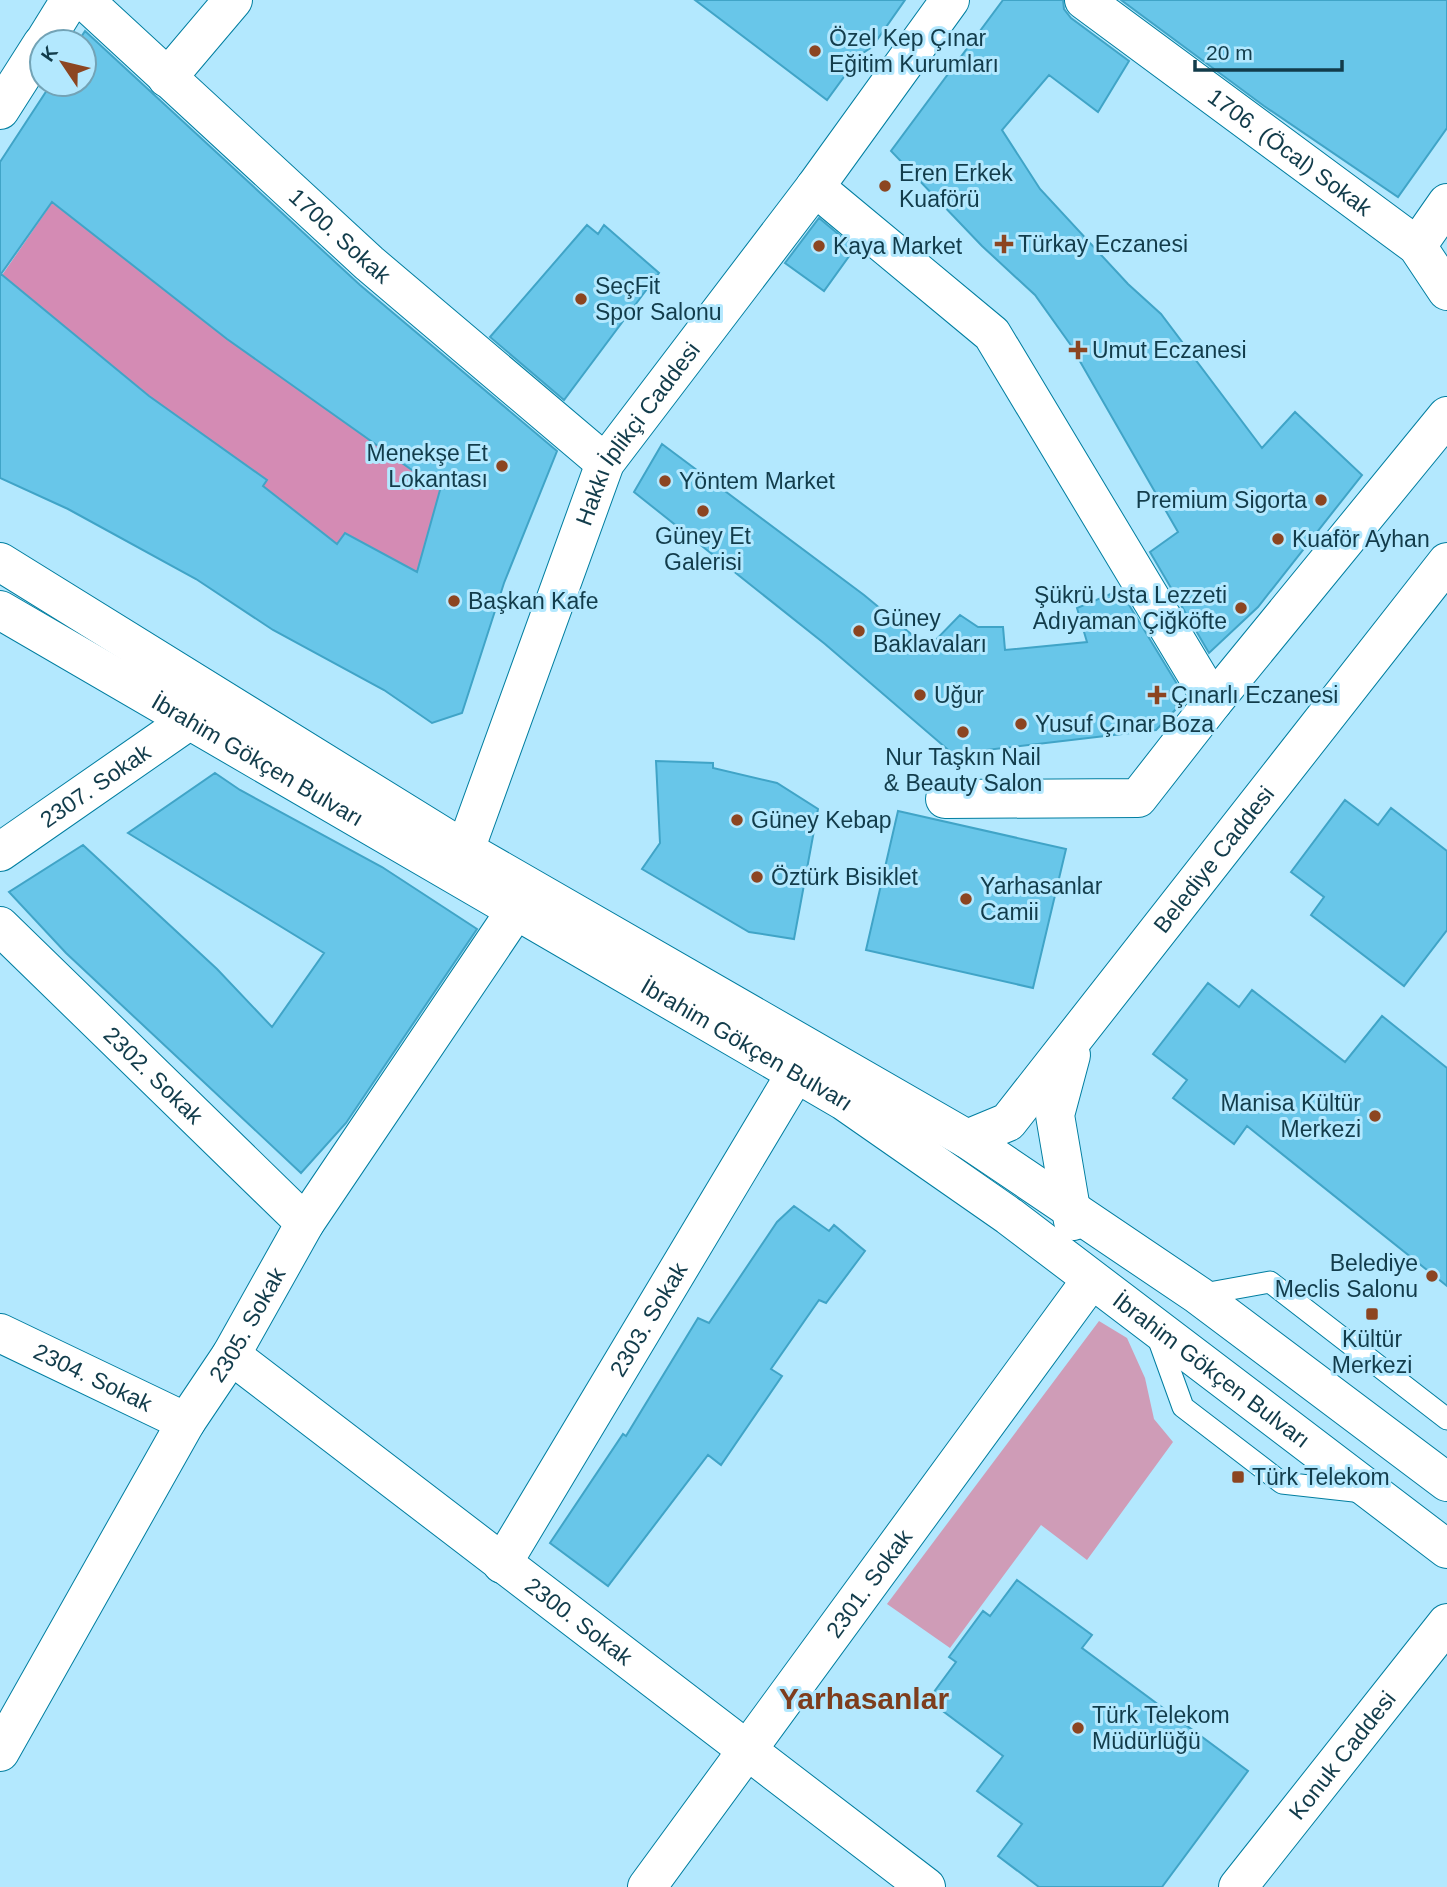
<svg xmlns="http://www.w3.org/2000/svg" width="1447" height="1887" viewBox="0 0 1447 1887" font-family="Arial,sans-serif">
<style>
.green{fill:#cf9cb7}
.forest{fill:#d48bb4}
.building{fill:#68c6e9;stroke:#40a4c7;stroke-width:2;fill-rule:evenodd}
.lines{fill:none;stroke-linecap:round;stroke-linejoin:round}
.lane-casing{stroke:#017ea0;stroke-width:23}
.street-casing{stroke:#017ea0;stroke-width:40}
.secondary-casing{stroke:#017ea0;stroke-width:40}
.lane{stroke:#fff;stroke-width:21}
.street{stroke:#fff;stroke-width:38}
.secondary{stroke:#fff;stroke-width:38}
.poi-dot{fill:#8c4521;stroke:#b3e8fe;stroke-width:2.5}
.labels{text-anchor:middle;stroke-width:6;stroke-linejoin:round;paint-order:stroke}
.poi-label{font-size:23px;fill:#123c4b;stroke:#b3e8fe;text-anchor:start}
.street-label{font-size:23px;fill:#123c4b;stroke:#b3e8fe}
.district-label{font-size:30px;font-weight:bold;fill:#7e3d1d;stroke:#b3e8fe}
</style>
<rect width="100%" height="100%" fill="#b3e8fe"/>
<path class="green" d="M1099,1321l28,17 18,40 9,41 19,23 -86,118 -46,-35 -91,123 -63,-44z"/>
<path class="forest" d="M52,203l42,30 133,106 217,154 -27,79 -71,-39 -9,11 -74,-58 4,-6 -118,-84 -149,-118z"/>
<path class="building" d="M695,0h210l-33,47 -12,8 -33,45z
M1003,0h60l1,9 7,9 58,43 -31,51 -49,-37 -47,55 38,59 88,95 33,30 101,134 33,-36 67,63 -104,132 -49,46 -59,-101 28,-20 -108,-188 -35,-49 -53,-49 -91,-95z
M1121,0h326v128l-49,69 -134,-91z
M85,31l275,254 197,166 -53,132 -42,130 -30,10 -48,-33 -111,-60 -77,-51 -128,-70 -68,-31v-316l51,-78h33v-42h-6zM52,202l175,137 213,151 -23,82 -72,-39 -8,11 -74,-58 4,-6 -118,-84 -148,-122z
M819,218l36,30 -31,43 -39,-28z
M587,225l11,9 6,-9 55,48 -95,127 -74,-63z
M662,444l202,151 64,53 32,-33 18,12h25l2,23 82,-8 -10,-34 43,-18 57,94 -8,8 8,16 -21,22 -203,24 -128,-110 -191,-152z
M656,761l57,2v5l64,15 41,26 -24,130 -45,-7 -107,-63 18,-26z
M215,773l25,17 142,77 95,62 -131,194 -45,50 -235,-220 -57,-61 74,-47 134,124 55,58 52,-74 -196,-120z
M1345,800l33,25 13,-17 56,43v79l-43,56 -93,-71 13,-18 -33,-25z
M898,811l168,38 -33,139 -167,-38z
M1208,983l31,24 13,-17 93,72 37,-46 65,52v218l-200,-160 -13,18 -61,-46 14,-18 -34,-26z
M794,1206l35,25 5,-6 31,26 -39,52 -7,-3 -48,69 11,7 -61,89 -13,-10 -100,131 -58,-43 73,-109 3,2 72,-118 11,5 68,-101z
M1017,1580l75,55 -10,13 166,123 -86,116h-123l-41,-31 24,-32 -45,-33 26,-35 -75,-56 28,-38 -7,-5 34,-46 7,5z"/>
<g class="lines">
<g class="lane-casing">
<path id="lane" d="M1198,1295l72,-13 177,137
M1157,1335l26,72 99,76 81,9"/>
</g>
<g class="street-casing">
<g id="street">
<path id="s1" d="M84,0l285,263 236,200"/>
<path id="s2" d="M1084,0l333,246 30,45"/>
<path d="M44,42l26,-42"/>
<path d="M167,78l66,-78"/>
<path d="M0,110l42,-66"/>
<path d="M815,187l177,147 221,368"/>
<path d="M1417,246l30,-43"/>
<path d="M945,799l193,-1 75,-96 234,-286"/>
<path id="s3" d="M0,852l190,-132"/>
<path id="s4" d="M0,926l305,297"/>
<path id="s5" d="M0,1333l186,89"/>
<path id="s6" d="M231,1355l695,532"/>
<path id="s7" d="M502,1564l294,-491"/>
<path id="s8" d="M0,1752l186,-330 45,-67 74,-132 211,-313"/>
<path id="s9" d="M1238,1887l209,-264"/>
</g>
</g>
<g class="secondary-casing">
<g id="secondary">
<path d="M0,562l465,288 502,289 231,156 249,187"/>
<path id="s10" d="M0,610l844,491 165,115 438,333"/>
<path id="s11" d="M465,850l140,-387 210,-276 135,-187"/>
<path d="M1071,1055l-16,60 18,106"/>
<path id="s12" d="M967,1139l41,-17 439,-560"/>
<path id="s13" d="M647,1887l444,-607"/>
</g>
</g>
<use href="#lane" class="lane"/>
<use href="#street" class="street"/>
<use href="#secondary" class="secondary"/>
</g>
<g class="poi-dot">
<circle cx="815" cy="51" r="7"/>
<circle cx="885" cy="186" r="7"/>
<path d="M1000.5 233.5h7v7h7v7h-7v7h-7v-7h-7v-7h7z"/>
<circle cx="819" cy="246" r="7"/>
<circle cx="581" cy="299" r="7"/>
<path d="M1074.5 339.5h7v7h7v7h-7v7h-7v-7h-7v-7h7z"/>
<circle cx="502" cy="466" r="7"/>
<circle cx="665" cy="481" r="7"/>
<circle cx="1321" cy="500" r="7"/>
<circle cx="703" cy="511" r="7"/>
<circle cx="1278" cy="539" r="7"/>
<circle cx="454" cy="601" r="7"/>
<circle cx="1241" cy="608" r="7"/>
<circle cx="859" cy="631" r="7"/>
<circle cx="920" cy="695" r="7"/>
<path d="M1153.5 684.5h7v7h7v7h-7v7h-7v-7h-7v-7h7z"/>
<circle cx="1021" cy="724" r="7"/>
<circle cx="963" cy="732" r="7"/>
<circle cx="737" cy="820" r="7"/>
<circle cx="757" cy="877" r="7"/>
<circle cx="966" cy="899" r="7"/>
<circle cx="1375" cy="1116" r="7"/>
<circle cx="1432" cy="1276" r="7"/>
<rect x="1365" y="1307" width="14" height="14" rx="3.5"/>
<rect x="1231" y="1470" width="14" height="14" rx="3.5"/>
<circle cx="1078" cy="1728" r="7"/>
</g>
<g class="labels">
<g class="poi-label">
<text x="829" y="46">Özel Kep Çınar<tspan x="829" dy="26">Eğitim Kurumları</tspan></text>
<text x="899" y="181">Eren Erkek<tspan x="899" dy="26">Kuaförü</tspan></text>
<text x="1018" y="252">Türkay Eczanesi</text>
<text x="833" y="254">Kaya Market</text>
<text x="595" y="294">SeçFit<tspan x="595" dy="26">Spor Salonu</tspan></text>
<text x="1092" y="358">Umut Eczanesi</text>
<text x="488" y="461" text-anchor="end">Menekşe Et<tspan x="488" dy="26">Lokantası</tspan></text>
<text x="679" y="489">Yöntem Market</text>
<text x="1307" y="508" text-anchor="end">Premium Sigorta</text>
<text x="703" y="544" text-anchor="middle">Güney Et<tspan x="703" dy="26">Galerisi</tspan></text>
<text x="1292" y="547">Kuaför Ayhan</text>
<text x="1227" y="603" text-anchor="end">Şükrü Usta Lezzeti<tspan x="1227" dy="26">Adıyaman Çiğköfte</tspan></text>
<text x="468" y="609">Başkan Kafe</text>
<text x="873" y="626">Güney<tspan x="873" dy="26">Baklavaları</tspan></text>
<text x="934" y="703">Uğur</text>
<text x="1171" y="703">Çınarlı Eczanesi</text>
<text x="1035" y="732">Yusuf Çınar Boza</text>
<text x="963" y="765" text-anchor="middle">Nur Taşkın Nail<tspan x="963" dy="26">&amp; Beauty Salon</tspan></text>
<text x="751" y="828">Güney Kebap</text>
<text x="771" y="885">Öztürk Bisiklet</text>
<text x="980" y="894">Yarhasanlar<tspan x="980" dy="26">Camii</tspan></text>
<text x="1361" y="1111" text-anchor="end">Manisa Kültür<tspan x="1361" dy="26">Merkezi</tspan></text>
<text x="1418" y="1271" text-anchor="end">Belediye<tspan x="1418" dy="26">Meclis Salonu</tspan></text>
<text x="1372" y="1347" text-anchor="middle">Kültür<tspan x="1372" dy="26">Merkezi</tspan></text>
<text x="1252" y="1485">Türk Telekom</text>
<text x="1092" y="1723">Türk Telekom<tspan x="1092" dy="26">Müdürlüğü</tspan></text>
</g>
<g class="street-label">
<text dy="8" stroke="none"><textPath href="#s2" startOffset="256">1706. (Öcal) Sokak</textPath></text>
<text dy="8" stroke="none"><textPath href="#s1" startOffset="348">1700. Sokak</textPath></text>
<text dy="8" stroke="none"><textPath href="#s11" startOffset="453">Hakkı İplikçi Caddesi</textPath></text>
<text dy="8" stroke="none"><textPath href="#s10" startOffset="298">İbrahim Gökçen Bulvarı</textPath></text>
<text dy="8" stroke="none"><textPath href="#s3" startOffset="116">2307. Sokak</textPath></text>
<text dy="8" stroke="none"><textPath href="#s12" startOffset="378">Belediye Caddesi</textPath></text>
<text dy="8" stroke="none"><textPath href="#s10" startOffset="864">İbrahim Gökçen Bulvarı</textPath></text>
<text dy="8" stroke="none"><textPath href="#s4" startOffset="214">2302. Sokak</textPath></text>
<text dy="8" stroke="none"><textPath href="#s7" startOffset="285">2303. Sokak</textPath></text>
<text dy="8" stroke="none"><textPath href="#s8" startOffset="494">2305. Sokak</textPath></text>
<text dy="8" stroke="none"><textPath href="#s10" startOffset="1432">İbrahim Gökçen Bulvarı</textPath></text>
<text dy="8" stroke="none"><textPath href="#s5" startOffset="103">2304. Sokak</textPath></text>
<text dy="8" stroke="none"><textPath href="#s13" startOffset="376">2301. Sokak</textPath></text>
<text dy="8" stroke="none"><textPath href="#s6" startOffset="438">2300. Sokak</textPath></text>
<text dy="8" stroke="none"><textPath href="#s9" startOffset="168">Konuk Caddesi</textPath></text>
</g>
<g class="district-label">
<text x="864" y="1709">Yarhasanlar</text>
</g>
</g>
<g transform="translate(63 63) rotate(305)"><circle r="33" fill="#b3e8fe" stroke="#73a3b6" stroke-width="2"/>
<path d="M0-5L12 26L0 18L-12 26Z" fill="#8c4521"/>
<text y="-10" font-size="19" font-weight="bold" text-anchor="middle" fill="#123c4b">K</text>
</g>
<path d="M1195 60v10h147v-10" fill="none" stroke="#123c4b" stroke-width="3.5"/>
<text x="1206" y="60" font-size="21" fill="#123c4b" stroke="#b3e8fe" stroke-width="5" paint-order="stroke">20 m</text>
</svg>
